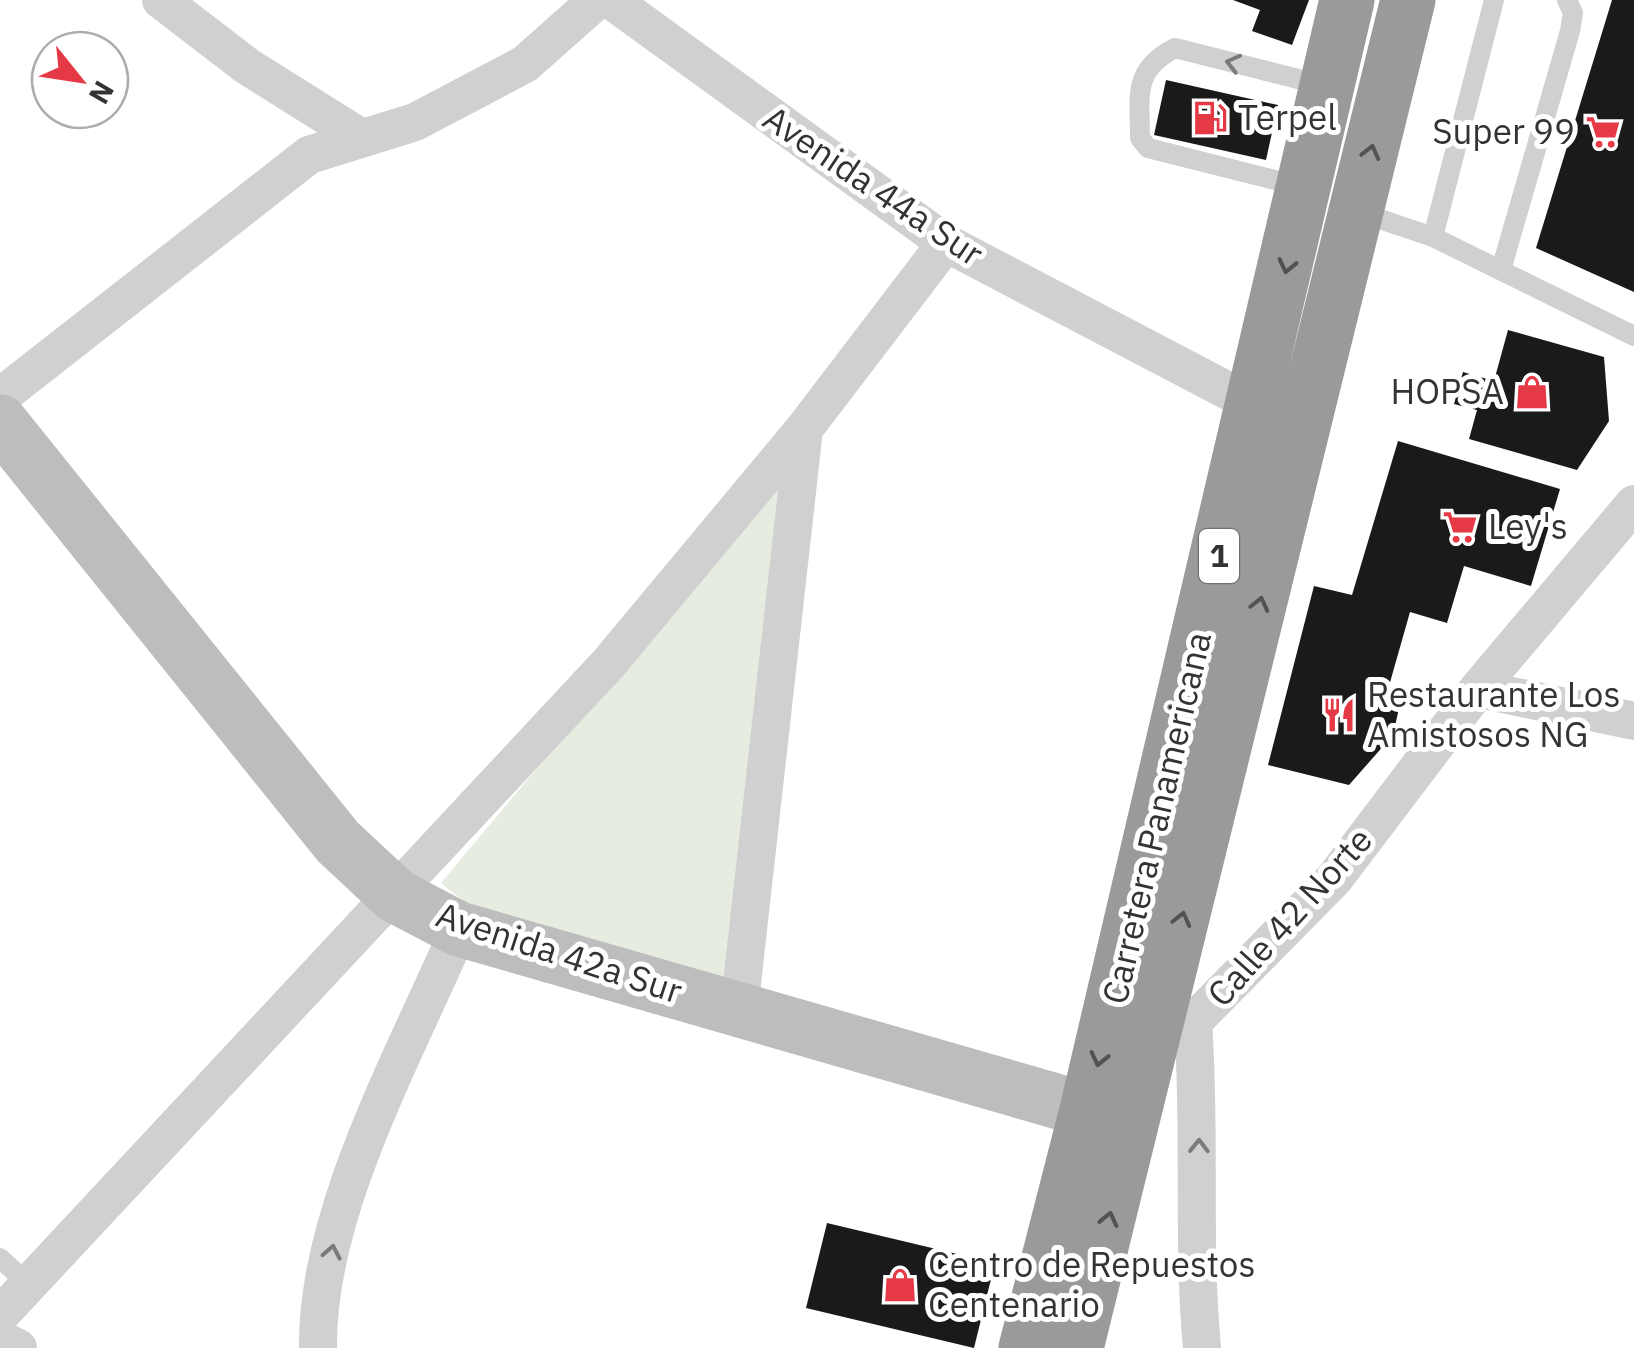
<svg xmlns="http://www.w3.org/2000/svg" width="1634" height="1348" viewBox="0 0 1634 1348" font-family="'IBM Plex Sans',sans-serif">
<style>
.green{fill:#e6ecdf}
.building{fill:#1a1a1a}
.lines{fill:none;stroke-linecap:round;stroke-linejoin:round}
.lane{stroke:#d0d0d0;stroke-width:20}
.street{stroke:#d0d0d0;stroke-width:38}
.secondary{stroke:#bdbdbd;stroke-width:55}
.highway{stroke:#9a9a9a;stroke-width:55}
.oneway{stroke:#7a7a7a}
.oneway2{stroke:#525252}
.labels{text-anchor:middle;stroke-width:10;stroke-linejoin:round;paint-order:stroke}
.shield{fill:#fff;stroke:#707070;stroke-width:2.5}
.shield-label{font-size:32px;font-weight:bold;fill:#333}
.poi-label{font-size:35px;fill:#333;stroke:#fff;text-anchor:start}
.street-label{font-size:35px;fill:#333;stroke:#fff}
</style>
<rect width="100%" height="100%" fill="#fff"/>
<path class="green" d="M792,463l-68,524 -253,-80 -30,-24z"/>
<path class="building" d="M1233,0h76l-17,45 -40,-14 8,-21z
M1612,0h22v292l-98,-44z
M1166,80l112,25 -12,55 -112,-25z
M1508,330l96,27 5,64 -32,49 -108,-31 8,-29 -23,-6 9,-32 31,9z
M1398,441l162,48 -29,97 -67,-20 -17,57 -37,-11 -23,81 15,2 -9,40 -44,50 -81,-20 46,-179 38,9z
M827,1223l168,40 -21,85 -168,-40z"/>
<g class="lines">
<path class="lane" d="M1494,0l-61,237 201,99
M1299,186l-151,-38 -8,-10c0,-42 -8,-68 35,-90l151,38
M1359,212l74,25
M1501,270l69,-239 3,-18 -6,-13
M0,1258l28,26"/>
<path class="street" d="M161,0l86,66 113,71
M611,0l335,243 309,162
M0,397l309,-242 106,-33 110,-58 72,-64
M1478,689l156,32
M739,1010l65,-581
M1193,1022l141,-143 144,-190 156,-185
M1193,1022c8,109 -1,218 9,326
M0,1315l609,-652 195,-234 142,-186
M0,1339l18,9
M318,1348c-2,-136 88,-295 141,-419"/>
<path class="secondary" d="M0,422l338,420 58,54 63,33 628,181"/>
<path class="highway" d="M1026,1348l61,-238 260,-1110
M1076,1348l332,-1348"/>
</g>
<defs><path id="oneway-chevron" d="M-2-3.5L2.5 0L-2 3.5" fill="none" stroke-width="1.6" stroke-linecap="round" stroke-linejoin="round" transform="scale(2.5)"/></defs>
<g class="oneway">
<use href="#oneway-chevron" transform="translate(1233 63) rotate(-166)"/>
<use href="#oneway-chevron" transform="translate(1199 1146) rotate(-89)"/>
<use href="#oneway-chevron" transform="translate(332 1252) rotate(-79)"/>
</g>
<g class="oneway2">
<use href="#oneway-chevron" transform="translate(1371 152) rotate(-76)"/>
<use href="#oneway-chevron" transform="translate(1287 266) rotate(103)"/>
<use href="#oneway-chevron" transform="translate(1260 604) rotate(-76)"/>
<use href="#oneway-chevron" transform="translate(1182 919) rotate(-76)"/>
<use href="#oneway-chevron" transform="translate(1099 1059) rotate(103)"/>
<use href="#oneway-chevron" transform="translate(1109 1219) rotate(-77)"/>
</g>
<defs>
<g id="fuel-bare" transform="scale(2.7)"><path d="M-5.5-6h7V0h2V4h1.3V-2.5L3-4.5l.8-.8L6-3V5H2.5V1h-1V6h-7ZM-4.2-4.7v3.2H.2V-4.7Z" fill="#e63946" stroke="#fff" stroke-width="2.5" paint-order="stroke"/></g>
<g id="supermarket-bare" transform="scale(2.7)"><path d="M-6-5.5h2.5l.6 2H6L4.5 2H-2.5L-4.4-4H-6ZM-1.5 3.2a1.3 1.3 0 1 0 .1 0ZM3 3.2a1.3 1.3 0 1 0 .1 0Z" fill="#e63946" stroke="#fff" stroke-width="2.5" paint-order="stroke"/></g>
<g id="shop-bare" transform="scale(2.7)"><path d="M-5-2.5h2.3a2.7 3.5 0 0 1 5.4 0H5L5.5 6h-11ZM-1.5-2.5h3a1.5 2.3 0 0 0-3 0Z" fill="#e63946" stroke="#fff" stroke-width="2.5" paint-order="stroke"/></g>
<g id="restaurant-bare" transform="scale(2.7)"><path d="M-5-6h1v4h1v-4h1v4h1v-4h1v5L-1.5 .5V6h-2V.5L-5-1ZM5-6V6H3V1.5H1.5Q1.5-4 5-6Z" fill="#e63946" stroke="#fff" stroke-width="2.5" paint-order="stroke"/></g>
</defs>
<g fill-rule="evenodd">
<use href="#fuel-bare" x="1210" y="118"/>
<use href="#supermarket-bare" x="1603" y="132"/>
<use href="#shop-bare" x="1532" y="392"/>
<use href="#supermarket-bare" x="1460" y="527"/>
<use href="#restaurant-bare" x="1339" y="715"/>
<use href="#shop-bare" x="900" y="1285"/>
</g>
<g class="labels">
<rect class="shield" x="1199" y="529" width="40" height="54" rx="8"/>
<g class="shield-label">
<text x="1219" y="567">1</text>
</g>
<g class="poi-label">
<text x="1238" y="130">Terpel</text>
<text x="1575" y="144" text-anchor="end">Super 99</text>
<text x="1504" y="404" text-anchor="end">HOPSA</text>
<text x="1488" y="539">Ley's</text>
<text x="1367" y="707">Restaurante Los<tspan x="1367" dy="40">Amistosos NG</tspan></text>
<text x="928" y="1277">Centro de Repuestos<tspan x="928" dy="40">Centenario</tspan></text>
</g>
<g class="street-label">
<text transform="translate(873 186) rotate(34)" y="12">Avenida 44a Sur</text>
<text transform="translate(1157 818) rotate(-77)" y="12">Carretera Panamericana</text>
<text transform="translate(1290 917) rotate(-48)" y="12">Calle 42 Norte</text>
<text transform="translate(559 953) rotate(18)" y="12">Avenida 42a Sur</text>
</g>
</g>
<g transform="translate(80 80) rotate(120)"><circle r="48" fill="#ffffff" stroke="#adadad" stroke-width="2.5"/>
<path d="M0-8L18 38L0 25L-18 38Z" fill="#e63946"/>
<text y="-15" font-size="28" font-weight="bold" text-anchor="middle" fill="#333333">N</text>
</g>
</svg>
